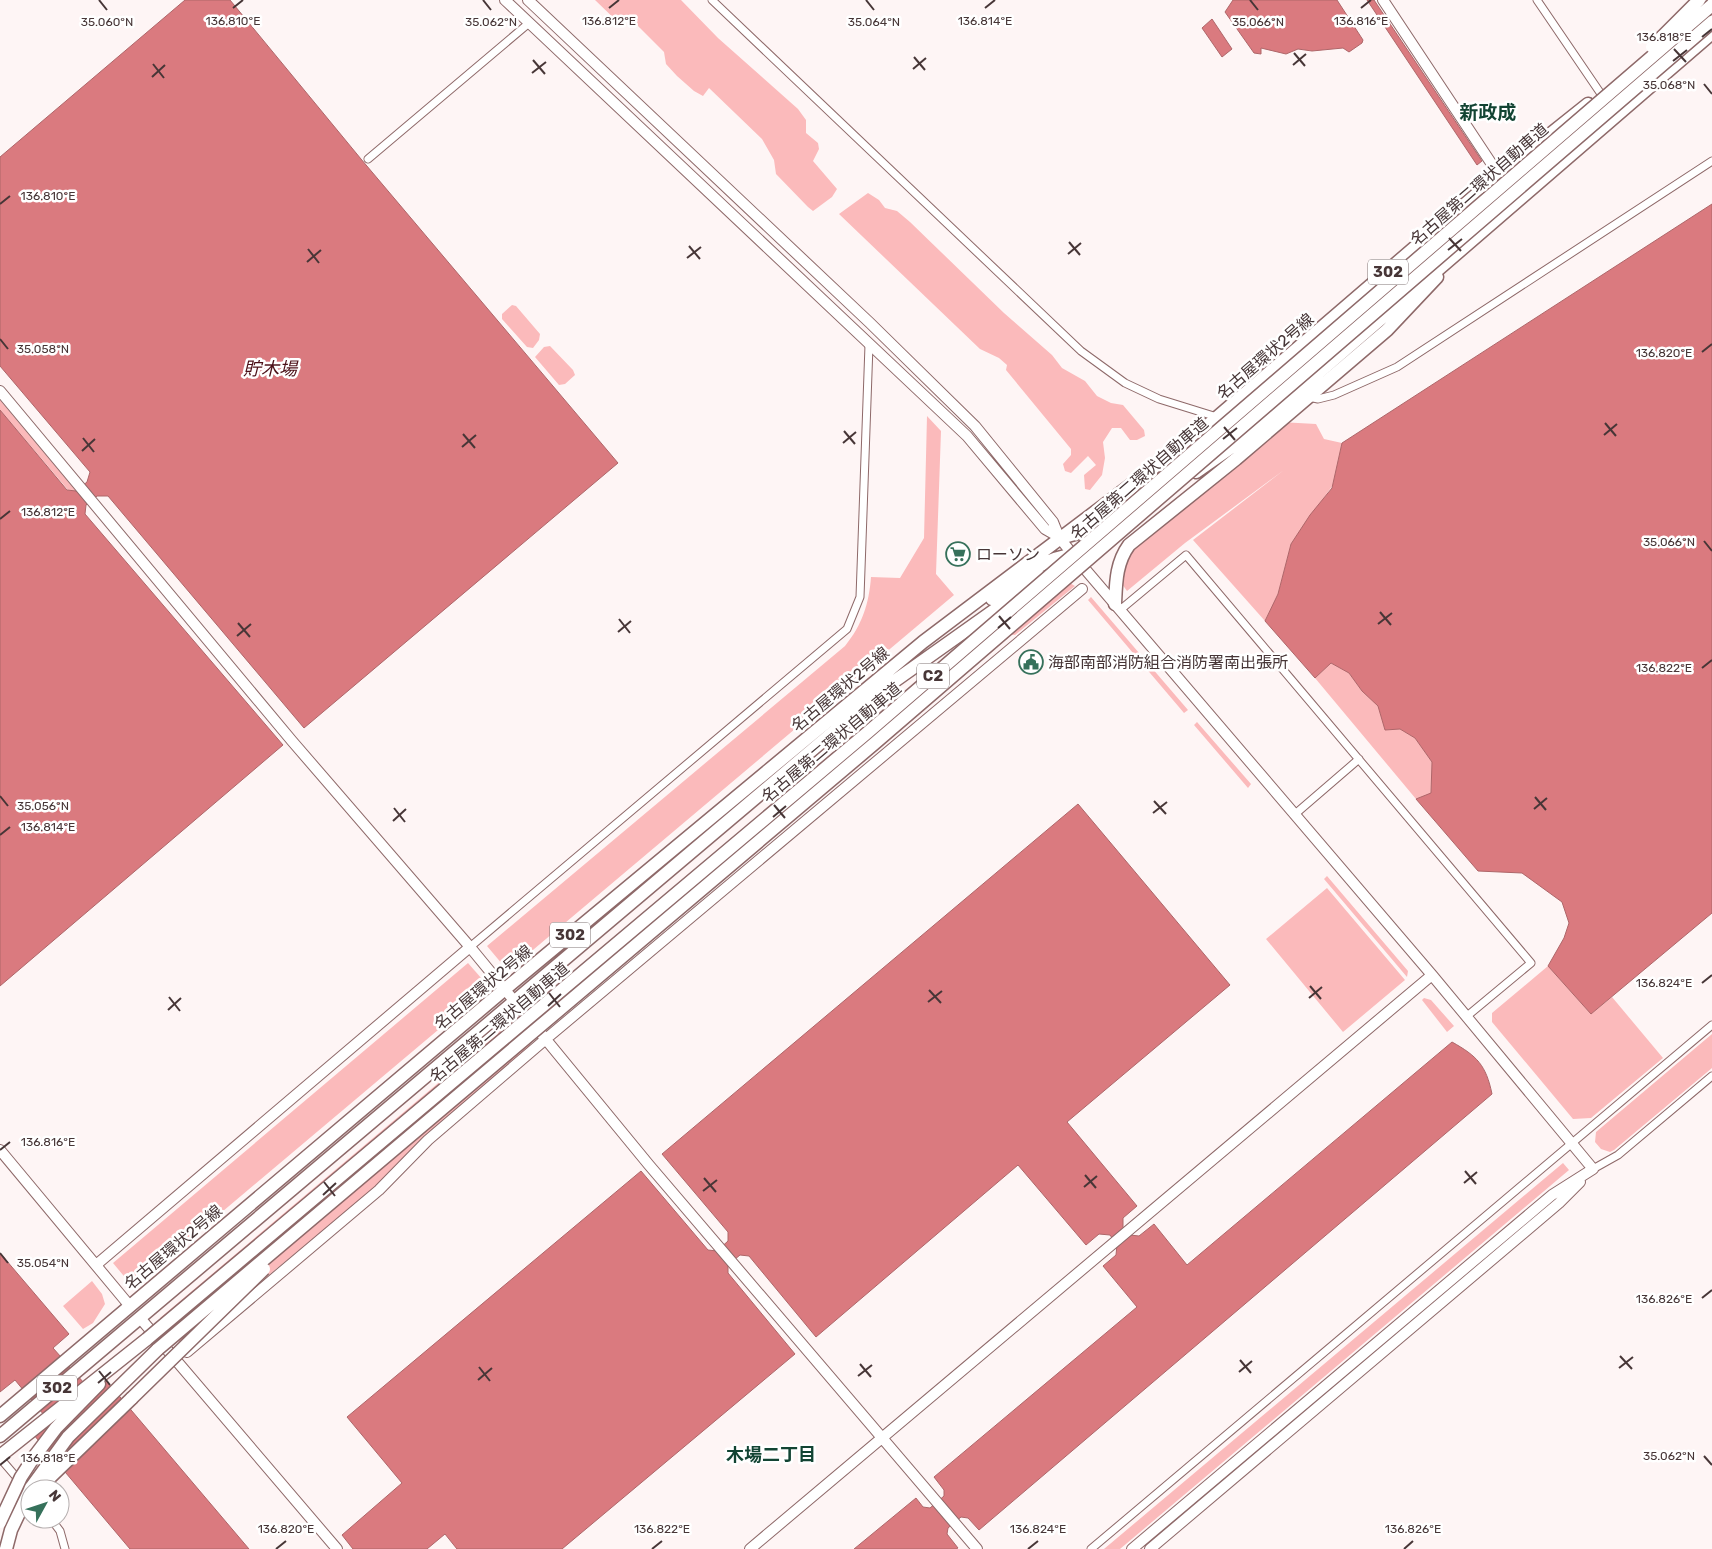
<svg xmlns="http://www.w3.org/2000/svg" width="1712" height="1549" viewBox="0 0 1712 1549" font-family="Rubik,'Noto Sans JP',sans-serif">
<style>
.green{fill:#fbbabb}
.water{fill:#da7a7f;stroke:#ae6669}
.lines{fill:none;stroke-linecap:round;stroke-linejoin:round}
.street-casing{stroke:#8e6969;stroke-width:9}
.secondary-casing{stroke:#8e6969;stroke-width:12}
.highway-casing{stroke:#8e6969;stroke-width:15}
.street{stroke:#fff;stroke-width:7}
.secondary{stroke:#fff;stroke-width:10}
.highway{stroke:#fff;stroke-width:12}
.highway-bridge-casing{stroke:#8e6969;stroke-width:15;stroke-linecap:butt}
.highway-bridge{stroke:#fff;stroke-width:12}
.ticks{fill:none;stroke:#473637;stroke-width:2}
.labels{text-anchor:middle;stroke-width:5;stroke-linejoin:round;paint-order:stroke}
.shield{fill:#fff;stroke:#7e7273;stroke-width:1}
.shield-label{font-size:15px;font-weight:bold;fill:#473637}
.street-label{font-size:16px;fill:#473637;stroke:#fff}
.poi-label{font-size:16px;fill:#473637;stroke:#fff;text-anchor:start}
.water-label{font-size:18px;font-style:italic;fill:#4c1018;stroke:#fff}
.neighbourhood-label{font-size:18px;font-weight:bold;fill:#124433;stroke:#fff}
.quarter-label{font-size:19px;font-weight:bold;fill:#124433;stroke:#fff}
.ticks-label{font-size:12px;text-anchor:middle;fill:#473637;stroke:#fff;stroke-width:5;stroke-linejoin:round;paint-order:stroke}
</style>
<rect width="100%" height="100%" fill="#fef5f5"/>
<path class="green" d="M595,0h86l37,38 80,71 8,11v13l12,10 1,6 -6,12 24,28 -5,8 -19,14 -5,-4 -32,-33 -2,-14 -12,-21 -53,-51 -6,8 -9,-5 -17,-15 -11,-12 -2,-12 -34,-34 -5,1 -2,8z
M868,193l11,7 6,8 12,3 13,11 94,91 48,42 10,13 23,13 12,15 14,7 12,2 21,25 1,6 -8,4h-7l-9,-12h-9l-9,14 2,16 -3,17 -12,15 -5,-1 -1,-14 12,-10 -8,-9 -17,17 -6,-2 -2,-7 8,-9v-6l-65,-79 1,-5 -8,-7 -19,-9 -141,-135z
M512,305l4,1 24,28 -1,6 -6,8 -6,-1 -25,-28v-5z
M550,346l23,24 2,5 -10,9 -6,1 -24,-28 9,-10z
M0,400l76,91 -8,-1 -68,-80z
M927,416l14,15 -5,143 18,21 -446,376 -21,-25 358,-300c17,-21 24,-42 26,-69l29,1 24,-40z
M1280,422l36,2 8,15 18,4 -9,42 -42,59 -13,50 -13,27 -72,-81 91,-70 -99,73 -58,48 -5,-7 2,-33 12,-18 103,-87z
M1055,579h8l12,7 -60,49 -10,-1 -12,-14z
M1091,597l97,113 -4,3 -96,-113z
M1331,663l18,10 13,18 17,15 6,24 15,-1 15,9 17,24 -1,32 -15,5 -101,-121z
M1197,722l54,62 -3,4 -54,-63z
M1327,876l81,95 -1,6 -83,-98z
M1327,888l78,92 -62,52 -77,-93z
M468,963l21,24 -356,300 -20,-24z
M1548,966l43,48 21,-17 51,61 -72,60 -18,1 -81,-97v-9z
M1424,998l7,2 23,26 -7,6 -25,-32z
M514,1019l16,20v7l-107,91 -52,54 -185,152 -7,-1 -19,-24z
M1712,1034v34l-98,82 -4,2 -9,-3 -6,-7 1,-10z
M1563,1163l6,7 -449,379h-16z
M92,1281l10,13 3,10 -12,19 -10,6 -20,-23z"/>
<path class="water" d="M185,0h45l131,159 257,304 -314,265 -196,-232h-11l-11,9 -1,9 198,231 -283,241v-576l67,80 9,1 11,-9 3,-10 -90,-106v-209z
M1233,0h104l26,40 -1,3 -13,9 -6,-4 -31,3 -14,-2 -12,5 -25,-6v6l-7,-1 -29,-41z
M1367,0h7l108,161 -5,4z
M1212,19l20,30 -10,8 -20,-29z
M1712,204v709l-121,101 -43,-48 16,-28 5,-15 -7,-21 -40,-29 -44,-2 -62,-72 15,-6 1,-31 -17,-24 -15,-9 -15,1 -7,-24 -16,-15 -13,-18 -18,-10 -16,15 -50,-57 13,-27 13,-50 19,-29 22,-27 10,-45z
M1078,804l152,181 -163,137 70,84 -14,12v9l7,8 9,1 15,-12 33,41 265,-223c25,14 34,23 40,52l-513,436 -11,-12 -7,-1 -13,11 -1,6 11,14 -2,1h-102l62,-51 7,9 7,1 14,-12v-6l-10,-13 203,-170 -34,-41 13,-11 1,-10 -7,-10 -11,-1 -13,11 -68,-80 -202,172 -67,-81 -9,-1 -12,10v8l67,81 -233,195h-105l-12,-15 -18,15h-74l-11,-14 60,-52 -55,-66 294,-246 67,79 9,1 11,-10v-9l-66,-78z
M0,1253l69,81 -16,14 31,35 14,-12 151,178h-119l-102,-121 16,-13 -29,-35 -15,12z"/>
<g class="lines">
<g class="street-casing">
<path id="street" d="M712,0l369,351 44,32 34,16 58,18
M1537,0l64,94
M368,159l161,-136
M1309,397l9,2 16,-4 63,-28 315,-206
M1120,610l66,-55 345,408 -65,54
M1294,815l65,-56
M470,947l377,-318 13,-32 9,-252
M1593,1169l25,-14 94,-79
M0,1458l30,35
M51,1519l9,12 5,18
M1091,1549l621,-524"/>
</g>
<g class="secondary-casing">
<path id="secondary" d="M505,0l462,436 78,93 14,8
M528,0l342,323 105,103 78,96 6,15 14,18 359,420 161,194
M1383,0l116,175
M0,391l292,350 178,206 179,218 328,384
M0,1150l129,155
M96,1265l374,-318
M140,1318l197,231
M187,1352l192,-162 49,-50 119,-102 535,-449
M750,1549l682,-574
M1132,1549l420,-354 41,-26
M1150,1549l409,-346 21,-21"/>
</g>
<g class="highway-casing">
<path id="highway" d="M1196,472l40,-28 476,-411
M1064,537l18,-5 58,-41
M992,599c24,-17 51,-42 81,-44
M1115,604c1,-22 1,-41 14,-59l107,-86 151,-129 50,-53
M0,1416l505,-427 418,-347 270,-204 306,-263 89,-71
M0,1436l889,-751 152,-108
M0,1456l147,-117
M34,1457l22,-29 43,-44
M30,1489l38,-52 90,-88
M38,1489l94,-91"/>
</g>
<use href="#street" class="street"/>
<use href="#secondary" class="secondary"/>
<use href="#highway" class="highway"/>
<g class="highway-bridge-casing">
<path id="highway-bridge" d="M1652,47l47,-47
M147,1339l720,-606 845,-728
M158,1349l717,-606 837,-721
M132,1398l132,-129
M0,1522l21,-45 13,-20
M6,1549l5,-19 19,-40"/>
</g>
<use href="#highway-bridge" class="highway-bridge"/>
</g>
<path class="ticks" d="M99,0l8,10M483,0l8,10M866,0l8,10M1250,0l8,10M233,8l10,-8M609,8l10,-8M985,8l10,-8M1361,8l10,-8M1702,37l10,-8M1674,49l12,13M1294,53l11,13M914,57l11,13M533,60l12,14M1673,61l14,-11M153,64l11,14M1293,65l13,-11M913,69l13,-11M532,73l14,-11M152,77l13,-12M1704,84l8,10M0,204l10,-8M1449,238l12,13M1069,242l11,13M689,246l11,13M308,249l11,14M1448,250l14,-11M1068,254l13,-11M687,258l14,-11M307,262l14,-12M0,339l8,10M1702,352l10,-8M1605,423l11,13M1224,427l11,13M844,431l11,13M463,434l12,14M1604,435l13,-11M83,438l11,14M1223,439l14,-11M843,443l13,-11M462,447l14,-12M82,451l13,-12M0,519l10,-8M1704,541l8,10M1380,612l11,13M999,616l11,13M619,619l11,14M238,623l12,14M1378,624l14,-11M998,628l13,-11M618,632l13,-11M237,636l14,-12M1702,668l10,-8M0,796l8,10M1535,797l11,13M1154,801l12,13M774,805l11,13M394,808l11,14M1534,809l13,-11M1153,813l14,-11M773,817l13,-11M393,821l13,-12M0,835l10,-8M1702,983l10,-8M1310,986l11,13M929,990l12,13M549,993l11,14M169,997l11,14M1309,998l13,-11M928,1002l14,-11M548,1006l13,-12M168,1010l13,-12M0,1150l10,-8M1465,1171l11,13M1085,1175l11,13M704,1178l12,14M324,1182l11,14M1464,1183l13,-11M1084,1187l13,-11M703,1191l14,-11M323,1195l13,-12M0,1253l8,10M1702,1298l10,-8M1620,1356l12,13M1240,1360l11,13M860,1364l11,13M479,1367l11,14M1619,1368l14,-11M99,1371l11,14M1239,1372l13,-11M858,1376l14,-11M478,1380l14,-12M98,1383l13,-11M1704,1456l8,9M0,1465l10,-8M276,1549l10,-8M652,1549l10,-8M1028,1549l10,-8M1404,1549l9,-8"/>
<defs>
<g id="supermarket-ring" transform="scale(1.25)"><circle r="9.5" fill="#fff" stroke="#36715b" stroke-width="1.5"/><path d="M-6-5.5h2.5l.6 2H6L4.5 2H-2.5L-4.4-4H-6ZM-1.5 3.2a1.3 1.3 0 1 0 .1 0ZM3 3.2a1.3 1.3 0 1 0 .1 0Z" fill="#36715b"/></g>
<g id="civic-ring" transform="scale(1.25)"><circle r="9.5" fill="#fff" stroke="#36715b" stroke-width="1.5"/><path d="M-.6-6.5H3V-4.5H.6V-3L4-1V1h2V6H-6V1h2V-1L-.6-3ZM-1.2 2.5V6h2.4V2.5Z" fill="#36715b"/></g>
</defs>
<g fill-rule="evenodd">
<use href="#supermarket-ring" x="958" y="554"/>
<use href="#civic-ring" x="1031" y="662"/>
</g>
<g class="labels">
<g class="shield">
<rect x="1368" y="259.5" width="40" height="25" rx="4"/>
<rect x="917" y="663.5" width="32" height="25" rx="4"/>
<rect x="550" y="922.5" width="40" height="25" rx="4"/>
<rect x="37" y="1375.5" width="40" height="25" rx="4"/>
</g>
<g class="shield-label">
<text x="1388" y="277">302</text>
<text x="933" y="681">C2</text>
<text x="570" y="940">302</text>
<text x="57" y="1393">302</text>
</g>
<g class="street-label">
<text transform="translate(1479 184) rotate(-41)" y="6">名古屋第二環状自動車道</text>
<text transform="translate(1265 356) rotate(-41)" y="6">名古屋環状2号線</text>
<text transform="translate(1139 478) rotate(-41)" y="6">名古屋第二環状自動車道</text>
<text transform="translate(840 689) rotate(-40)" y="6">名古屋環状2号線</text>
<text transform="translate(831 742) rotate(-40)" y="6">名古屋第二環状自動車道</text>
<text transform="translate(483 987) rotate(-40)" y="6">名古屋環状2号線</text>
<text transform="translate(499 1022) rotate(-40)" y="6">名古屋第二環状自動車道</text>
<text transform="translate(173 1247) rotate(-40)" y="6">名古屋環状2号線</text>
</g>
<g class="poi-label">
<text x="976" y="560">ローソン</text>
<text x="1048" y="668">海部南部消防組合消防署南出張所</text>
</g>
<g class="water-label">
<text x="270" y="375">貯木場</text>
</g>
<g class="neighbourhood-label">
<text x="771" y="1461">木場二丁目</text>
</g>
<g class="quarter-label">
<text x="1488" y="119">新政成</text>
</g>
</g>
<g class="ticks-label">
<text x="233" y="25">136.810°E</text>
<text x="609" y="25">136.812°E</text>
<text x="985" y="25">136.814°E</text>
<text x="1361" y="25">136.816°E</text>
<text x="107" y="26">35.060°N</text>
<text x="491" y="26">35.062°N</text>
<text x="874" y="26">35.064°N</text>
<text x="1258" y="26">35.066°N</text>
<text x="1664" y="41">136.818°E</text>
<text x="1669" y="89">35.068°N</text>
<text x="48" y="200">136.810°E</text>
<text x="43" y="353">35.058°N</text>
<text x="1664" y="357">136.820°E</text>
<text x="48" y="516">136.812°E</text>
<text x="1669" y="546">35.066°N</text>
<text x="1664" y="672">136.822°E</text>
<text x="43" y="810">35.056°N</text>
<text x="48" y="831">136.814°E</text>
<text x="1664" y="987">136.824°E</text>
<text x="48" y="1146">136.816°E</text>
<text x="43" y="1267">35.054°N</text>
<text x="1664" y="1303">136.826°E</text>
<text x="1669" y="1460">35.062°N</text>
<text x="48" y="1462">136.818°E</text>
<text x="286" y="1533">136.820°E</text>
<text x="662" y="1533">136.822°E</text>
<text x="1038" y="1533">136.824°E</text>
<text x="1413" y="1533">136.826°E</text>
</g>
<g transform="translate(45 1504) rotate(50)"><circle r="24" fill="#ffffff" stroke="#b5afaf"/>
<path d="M0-4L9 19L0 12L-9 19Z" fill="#36715b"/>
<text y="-8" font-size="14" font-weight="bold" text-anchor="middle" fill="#473637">N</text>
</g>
</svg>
